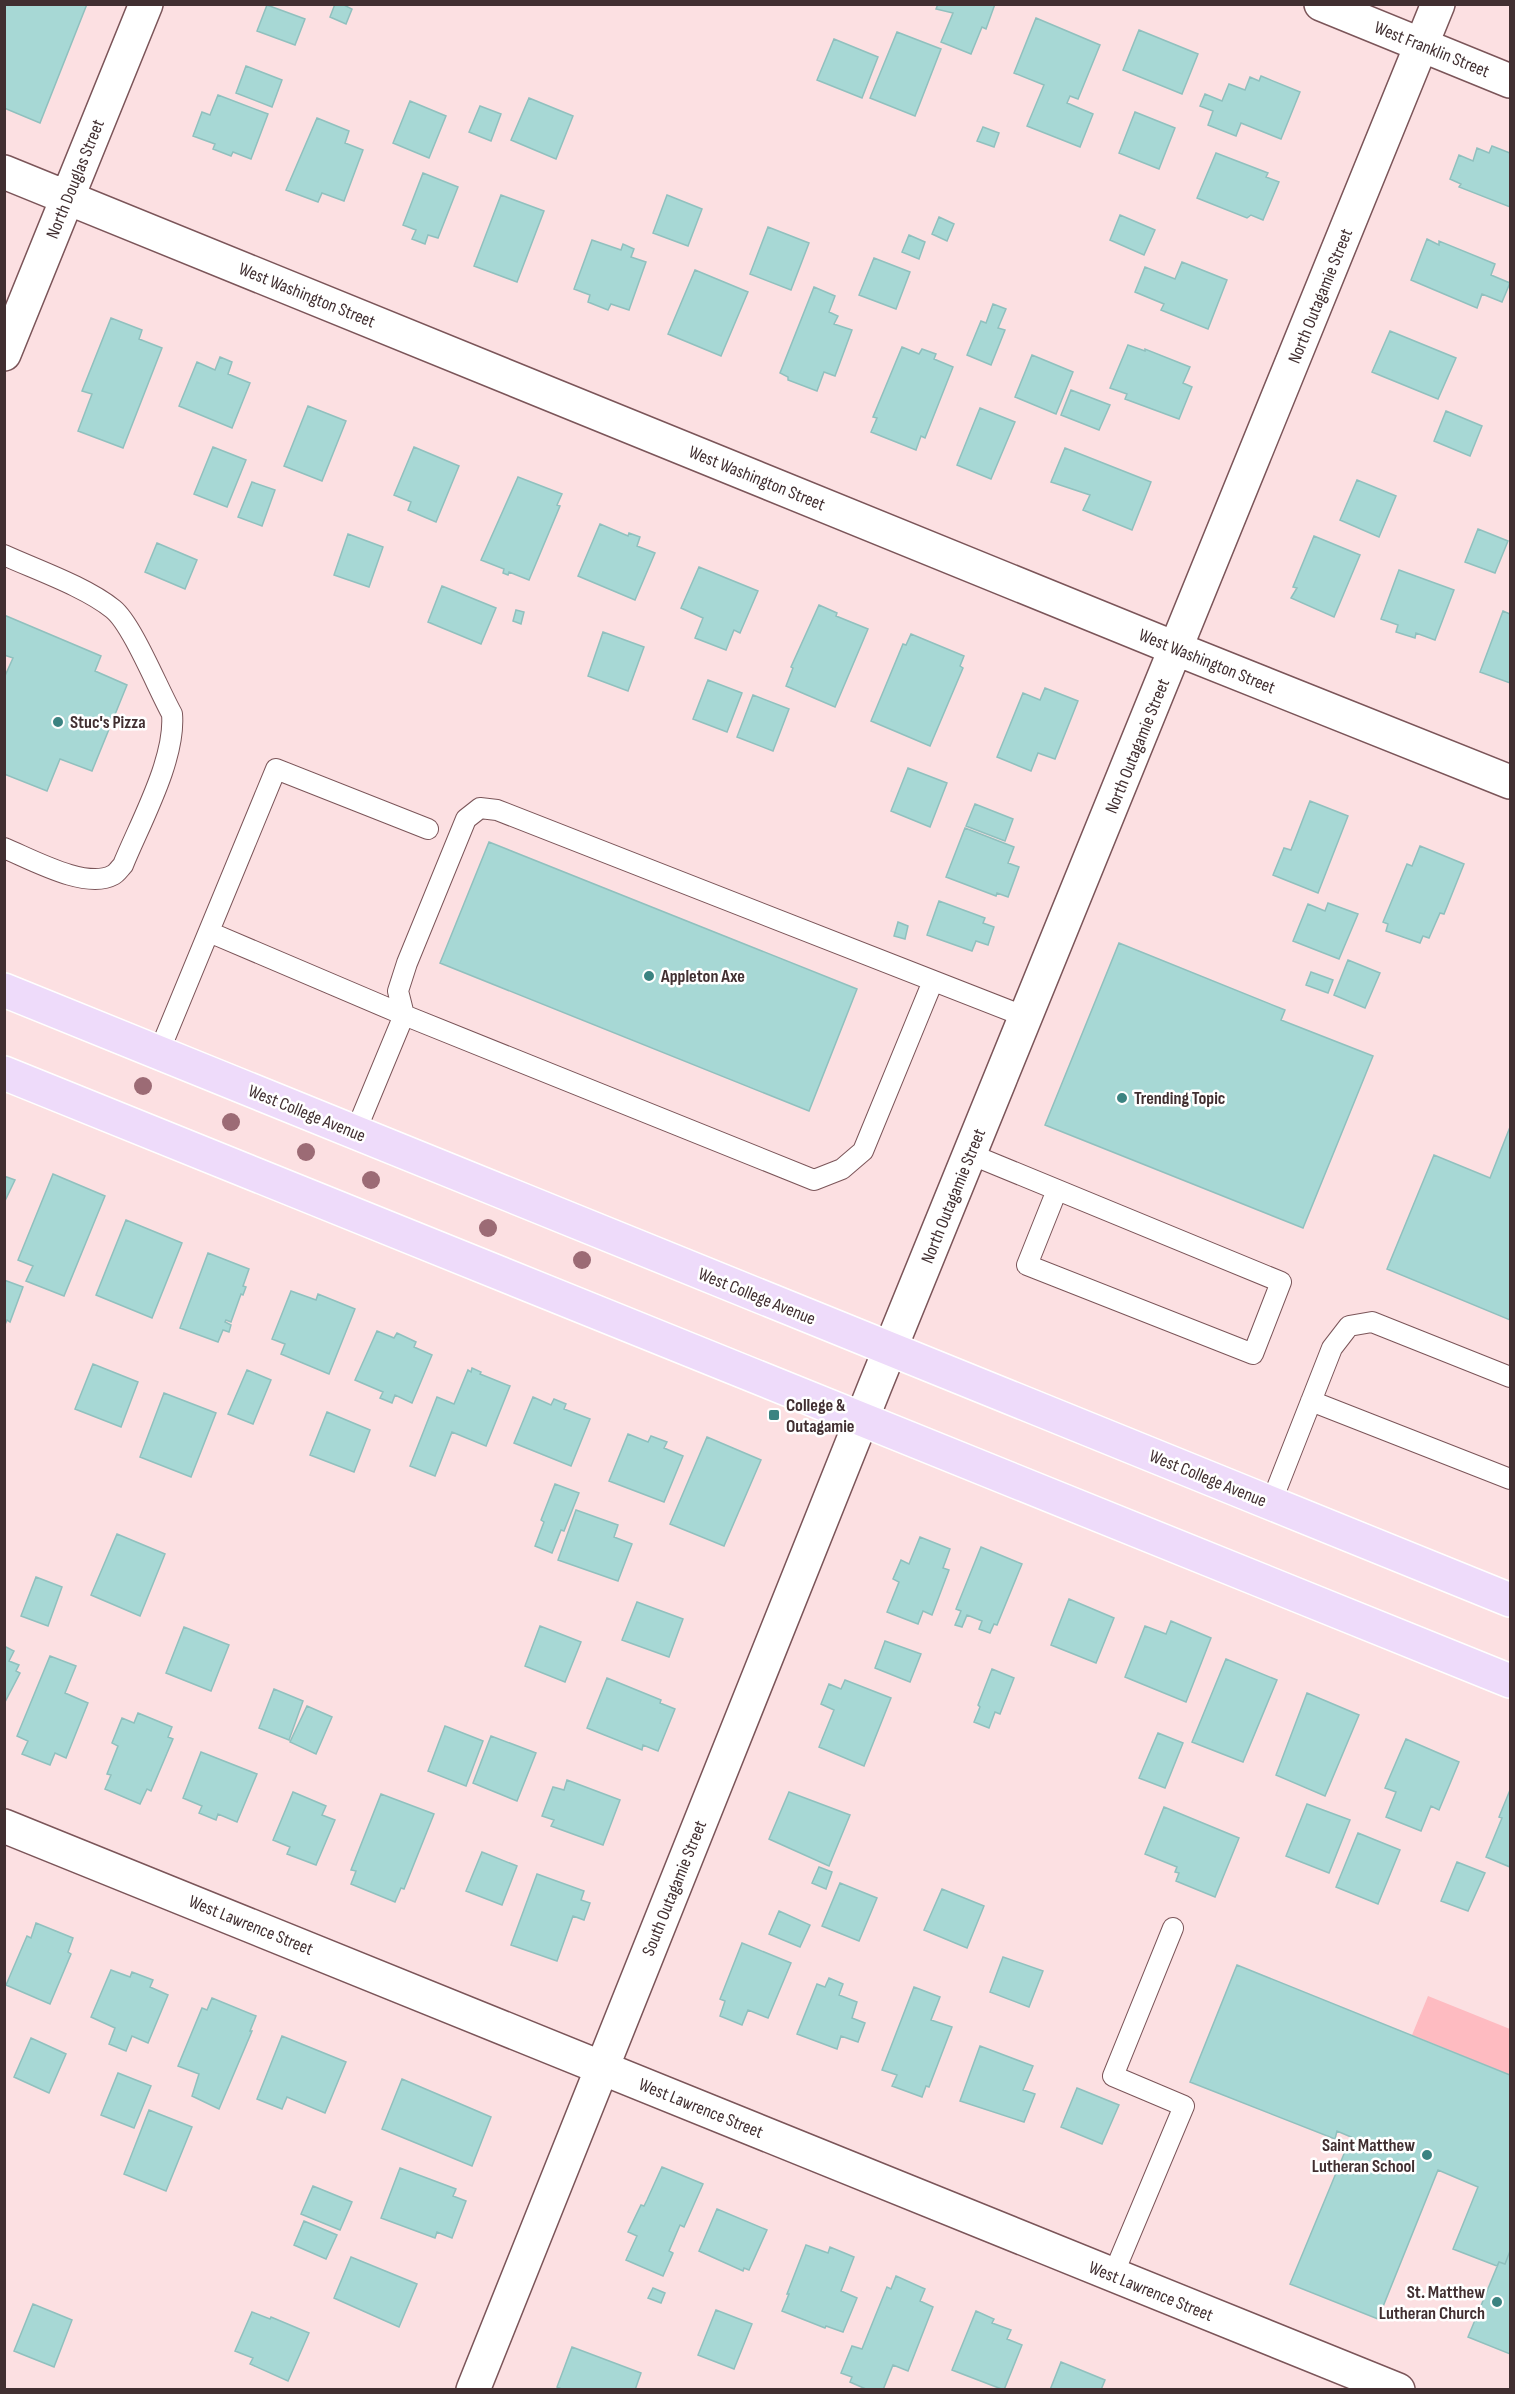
<svg xmlns="http://www.w3.org/2000/svg" width="1515" height="2394" viewBox="0 0 1515 2394" font-family="'Sofia Sans Condensed',sans-serif">
<style>
.green{fill:#febbc1}
.building{fill:#a7d8d5;stroke:#90c0be;stroke-width:1.5}
.lines{fill:none;stroke-linecap:round;stroke-linejoin:round}
.service-casing{stroke:#7b5559;stroke-width:22}
.minor-casing{stroke:#7b5559;stroke-width:36}
.primary-casing{stroke:#fff;stroke-width:36}
.service{stroke:#fff;stroke-width:20}
.minor{stroke:#fff;stroke-width:33}
.primary{stroke:#eedbfa;stroke-width:33}
.tree{fill:#9c6b75}
.poi-dot{fill:#3b8381;stroke:#fff;stroke-width:2}
.labels{text-anchor:middle;stroke-width:5;stroke-linejoin:round;paint-order:stroke}
.street-label{font-size:18px;fill:#412f31;stroke:#fff}
.poi-label{font-size:18px;font-weight:bold;fill:#412f31;stroke:#fff;text-anchor:start}
</style>
<rect width="100%" height="100%" fill="#fce0e2"/>
<path class="green" d="M1428,1996l82,33v46l-98,-40z"/>
<path class="building" d="M4,4h83l-47,119 -36,-15z
M335,4h7l10,5 -6,15 -16,-7z
M938,4h57l-9,25 -4,-2 -11,27 -30,-12 12,-29 -17,-4z
M267,5l38,14 -10,26 -38,-14z
M1036,18l64,27 -22,54 -8,-3 -3,7 26,11 -13,33 -53,-21 17,-41 -30,-12z
M1139,30l59,24 -16,40 -59,-24z
M897,32l44,17 -26,67 -45,-18z
M834,39l44,18 -16,41 -45,-18z
M246,66l36,14 -10,27 -36,-14z
M1261,76l39,16 -19,47 -40,-16 -5,13 -28,-11 5,-14 -13,-5 5,-12 17,7 7,-17 16,6 5,-13 9,4z
M218,95l50,19 -17,45 -18,-7 -2,4 -18,-7 2,-5 -22,-8 9,-24 8,3z
M529,98l44,18 -17,43 -45,-19z
M410,101l36,15 -17,42 -36,-15z
M480,106l21,8 -10,27 -22,-9z
M1135,112l40,16 -16,41 -40,-16z
M317,118l32,13 -4,12 18,7 -19,51 -22,-8 -4,9 -32,-12z
M983,127l16,6 -5,14 -17,-6z
M1492,146l18,7v54l-51,-20 2,-3 -11,-5 9,-24 14,6 4,-13 12,5z
M1216,153l52,20 -2,4 13,5 -16,38 -12,-5 -4,3 -50,-20z
M423,173l35,14 -20,51 -10,-3 -3,9 -13,-5 4,-9 -13,-5z
M501,195l43,16 -27,71 -43,-16z
M667,195l35,14 -14,37 -35,-13z
M1120,215l35,15 -11,25 -34,-15z
M939,217l15,7 -7,17 -15,-7z
M768,227l41,16 -18,47 -41,-16z
M909,235l16,7 -6,17 -17,-7z
M1427,239l12,6v-4l56,23 -4,11 19,8 -8,19 -20,-8 -5,14 -66,-28z
M592,240l29,10 2,-6 11,5 -3,8 15,5 -17,48 -18,-6 -3,6 -20,-8 2,-7 -16,-6z
M874,258l36,14 -14,37 -37,-14z
M1182,262l45,18 -19,49 -47,-19 3,-6 -29,-12 10,-25 30,12z
M695,270l53,22 -27,64 -53,-22z
M814,287l21,9 -6,16 9,4 -4,8 18,6 -17,46 -11,-4 -7,19 -29,-11v-3l-8,-4z
M993,304l13,5 -8,19 7,2 -14,35 -24,-10 14,-34 5,2z
M111,318l31,12 -3,9 23,9 -39,100 -45,-17 14,-37 -10,-3z
M1390,331l66,27 -18,41 -66,-27z
M1128,345l17,6v-2l45,18 -7,16 9,4 -13,32 -54,-20 2,-5 -17,-6z
M902,347l17,7 3,-5 14,5 -2,5 19,8 -28,71 -4,-2 -5,14 -45,-18 6,-14 -4,-1z
M1032,355l41,17 -17,42 -41,-17z
M220,357l12,5 -4,12 22,9 -18,45 -53,-22 18,-44 18,8z
M1071,390l39,15 -11,25 -38,-15z
M308,406l38,15 -24,60 -38,-15z
M980,408l35,14 -24,57 -34,-14z
M1446,411l36,15 -12,30 -36,-15z
M213,447l33,13 -19,47 -33,-13z
M414,447l45,19 -23,56 -28,-12 3,-8 -17,-7z
M1065,448l86,34 -19,48 -49,-20 7,-15 -39,-13z
M518,477l44,17 -5,11 3,1 -31,74 -20,-8 -1,3 -5,-2 1,-4 -23,-9z
M1357,480l39,16 -17,41 -39,-17z
M252,482l23,8 -13,36 -24,-9z
M600,524l28,12 1,-3 11,4 -3,9 18,7 -20,47 -57,-24z
M1478,529l30,12 -13,32 -30,-11z
M348,534l35,13 -14,40 -35,-12z
M1314,536l46,19 -26,62 -43,-19 6,-10 -4,-1z
M157,543l40,17 -12,29 -40,-17z
M699,567l59,24 -18,42 -6,-3 -8,20 -31,-12 8,-20 -22,-10z
M1399,570l55,20 -19,50 -19,-7 -1,5 -19,-6 2,-7 -17,-6z
M442,586l54,22 -15,36 -53,-22z
M819,605l18,8 -1,3 32,13 -33,78 -49,-21 7,-18 -2,-1z
M516,610l8,2 -3,12 -8,-3z
M1503,611l7,3v69l-30,-11z
M4,615l97,41 -6,15 32,14 -35,86 -32,-12 -13,32 -43,-17v-96l9,-20 -9,-3z
M603,632l41,15 -16,44 -40,-15z
M911,634l53,22 -4,10 3,2 -33,78 -59,-25 32,-77 3,1z
M708,680l34,13 -15,39 -34,-13z
M1045,688l33,13 -23,58 -17,-6 -7,18 -34,-14 26,-64 17,7z
M753,695l36,14 -16,42 -36,-14z
M908,768l39,15 -17,44 -39,-16z
M1310,801l38,15 -30,77 -45,-18 11,-27 7,2z
M975,804l38,15 -8,22 -39,-15z
M965,828l49,19 -6,16 11,4 -11,30 -11,-4 -1,3 -50,-19z
M489,842l368,147 -48,122 -369,-148z
M1420,846l44,18 -20,50 -4,-1 -11,25 -6,-2 -3,7 -34,-12 2,-7 -5,-2 24,-58 5,2z
M939,901l46,17 -2,5 11,4 -6,18 -12,-4 -4,10 -45,-16z
M1328,903l30,11 -19,45 -46,-18 15,-37 17,7z
M898,922l10,4 -3,13 -11,-3z
M1119,943l166,67 -4,10 92,36 -70,172 -258,-103z
M1348,960l32,13 -15,35 -31,-13z
M1311,972l22,8 -5,13 -22,-8z
M1510,1127v193l-123,-51 47,-114 56,23z
M53,1174l52,22 -41,100 -38,-15 7,-15 -15,-6z
M4,1176l11,4 -11,23z
M126,1220l56,23 -30,75 -56,-23z
M208,1253l41,16 -6,17 3,1 -3,8 -2,-1 -10,28 -5,-2 -1,2 6,3 -2,7 -6,-2 -5,12 -38,-14z
M4,1280l19,7 -13,35 -3,-2 -3,7z
M291,1291l25,9 2,-6 37,15 -26,65 -48,-20 4,-10 -13,-5z
M377,1331l17,7 3,-5 19,9 -2,5 18,8 -20,48 -17,-8 -3,8 -12,-5 3,-6 -28,-12z
M93,1364l45,18 -17,45 -46,-18z
M472,1368l9,4 -1,2 30,12 -24,60 -34,-14 -17,44 -25,-10 27,-69 17,7 14,-34 3,2z
M247,1370l24,10 -18,44 -25,-10z
M164,1393l52,20 -25,64 -51,-20z
M533,1397l18,8 3,-6 12,5 -2,5 26,10 -19,47 -57,-23z
M327,1412l43,18 -16,42 -44,-17z
M628,1434l20,8 3,-6 16,6 -3,6 19,8 -19,46 -55,-21z
M707,1437l54,23 -37,86 -54,-22z
M555,1484l24,9 -15,38 -3,-1 -9,23 -17,-7 9,-24 -3,-2z
M576,1510l42,15 -4,12 18,7 -14,37 -60,-21z
M117,1534l48,20 -25,62 -49,-21z
M920,1537l30,12 -7,19 6,2 -17,45 -9,-4 -5,13 -31,-12 12,-30 -6,-3 8,-19 8,4z
M981,1547l41,17 -25,61 -3,-1 -4,9 -11,-4 3,-8 -15,-6 -5,12 -7,-2 6,-14 -5,-2z
M36,1577l26,10 -14,39 -27,-10z
M1069,1599l45,19 -18,45 -45,-18z
M637,1602l46,17 -14,38 -47,-17z
M1171,1621l40,17 -25,64 -61,-25 20,-51 21,8z
M540,1626l41,16 -16,40 -40,-16z
M184,1627l45,18 -18,46 -45,-18z
M885,1641l36,13 -11,28 -35,-14z
M4,1646l10,5 -5,10 10,4 -3,6 4,2 -16,31z
M50,1656l26,10 -11,27 23,10 -22,55 -11,-5 -5,12 -28,-11 6,-13 -11,-5z
M1226,1659l51,21 -34,82 -51,-20z
M992,1669l22,9 -14,36 -5,-2 -6,16 -15,-6 6,-15 -2,-2z
M607,1678l54,22 -1,3 15,6 -17,42 -15,-6 -1,5 -55,-22z
M845,1680l46,18 -27,68 -45,-19 15,-37 -13,-6 8,-20 12,5z
M274,1689l29,12 -14,39 -30,-12z
M1307,1693l52,22 -34,81 -49,-21z
M307,1706l25,11 -16,37 -26,-12z
M138,1713l34,14 -4,10 5,2 -22,52 -4,-2 -7,15 -35,-15 6,-14 -4,-1 11,-28 -6,-3 10,-25 12,5z
M445,1726l38,15 -17,45 -38,-15z
M1158,1733l25,10 -18,45 -26,-10z
M491,1736l45,17 -19,48 -44,-18z
M1406,1739l53,23 -20,48 -8,-4 -10,25 -35,-14 10,-25 -11,-4z
M201,1752l56,22 -20,48 -19,-8 -2,6 -17,-7 3,-7 -19,-8z
M567,1780l53,20 -17,45 -52,-19 3,-6 -12,-4 11,-29 11,3z
M1510,1790v77l-24,-10 16,-39 -3,-1z
M293,1792l33,14 -4,9 13,5 -19,45 -29,-11 3,-7 -17,-7z
M789,1792l61,23 -21,51 -60,-27z
M381,1794l53,20 -30,75 -3,-1 -6,14 -44,-18 5,-13 -5,-1z
M1307,1804l43,16 -21,53 -43,-17z
M1164,1807l75,31 -24,59 -39,-16 3,-8 -4,-1 2,-5 -32,-13z
M1358,1833l42,17 -22,54 -42,-17z
M482,1852l35,14 -15,39 -36,-14z
M1457,1862l28,11 -17,38 -27,-10z
M819,1867l13,5 -6,17 -14,-6z
M537,1874l47,17 -3,9 9,3 -6,17 -11,-4 -16,45 -46,-16z
M840,1883l37,15 -18,43 -37,-15z
M942,1889l42,17 -17,42 -43,-18z
M779,1911l31,14 -10,22 -31,-13z
M36,1923l37,15 -5,14 3,2 -21,50 -44,-19 21,-49 4,2z
M742,1943l49,20 -23,55 -20,-8 -6,15 -22,-9 5,-15 -5,-2z
M1003,1957l40,14 -14,36 -39,-15z
M1237,1965l273,110v176l-5,13 -6,-2 -2,4 -44,-17 25,-62 -40,-17 -60,149 -88,-35 61,-147 -14,-6 -2,8 -145,-57z
M111,1970l19,7 2,-5 21,8 -3,7 18,8 -20,48 -16,-7 -6,15 -17,-7 6,-16 -24,-11z
M829,1978l14,6 -4,11 18,7 -5,16 13,5 -7,19 -17,-6 -4,13 -40,-15 20,-50 8,3z
M914,1987l26,10 -9,23 21,7 -23,60 -3,-1 -4,11 -30,-11 5,-11 -15,-5z
M212,1998l44,18 -6,15h2l-33,78 -27,-13 7,-22 -21,-8 24,-58 5,2z
M282,2036l64,26 -21,51 -38,-16 -5,12 -25,-10z
M31,2038l35,16 -17,39 -35,-16z
M980,2046l53,20 -10,24 12,4 -11,28 -64,-21z
M118,2073l33,13 -17,42 -33,-13z
M402,2079l89,38 -19,49 -90,-37z
M1077,2088l42,17 -17,39 -41,-17z
M149,2110l43,17 -26,64 -42,-17z
M662,2167l41,17 -19,43 -4,-2 -11,26 4,2 -10,23 -37,-16 11,-24 -9,-4 13,-27 3,1 3,-6z
M400,2168l56,21 -3,7 13,5 -14,37 -15,-6 -2,6 -54,-20z
M313,2186l39,16 -12,28 -39,-16z
M717,2209l50,21 -18,40 -5,-2 -1,3 -44,-20z
M304,2221l33,14 -11,24 -32,-14z
M806,2245l22,8 2,-6 24,10 -13,34 16,7 -14,34 -17,-6 -1,2 -43,-17 7,-17h-2z
M1510,2251v103l-42,-17 31,-75 6,2z
M351,2257l66,27 -18,43 -65,-29z
M896,2276l29,13 -5,12 13,6 -25,64 -15,-6 -10,25h-15l-18,-8 2,-5 -11,-4 11,-27 10,3 25,-62 4,2z
M653,2288l12,5 -4,10 -13,-5z
M33,2304l39,16 -18,47 -40,-16z
M716,2310l36,14 -18,45 -36,-14z
M976,2311l18,8 -2,4 19,7 -4,9 15,6 -18,45 -52,-20z
M252,2312l18,7 1,-2 38,16 -21,48 -38,-17 3,-6 -18,-7z
M572,2347l69,26 -6,17h-71l-7,-3z
M1061,2362l44,18 -4,10h-51z"/>
<g class="lines">
<g class="service-casing">
<path id="service" d="M4,555c33,15 82,32 109,54 19,15 45,80 59,105 4,45 -32,109 -49,151 -3,3 -6,8 -10,10 -27,15 -82,-16 -109,-27
M209,932l195,83 410,165 28,-11 21,-18 70,-170
M159,1052l117,-283 152,60
M355,1133l49,-118 -6,-24 9,-28 59,-144 14,-11 17,2 529,207
M970,1154l311,128 -28,72 -226,-89 30,-75
M1311,1401l199,78
M1271,1503l61,-155 17,-22 23,-4 138,55
M1113,2275l71,-169 -71,-30 60,-148"/>
</g>
<g class="minor-casing">
<path id="minor" d="M1321,4l189,77
M4,172l1173,477 333,133
M4,354l142,-350
M4,1826l1394,564
M473,2390l402,-1004 563,-1382"/>
</g>
<g class="primary-casing">
<path id="primary" d="M4,990l1506,610
M4,1073l1506,608"/>
</g>
<use href="#service" class="service"/>
<use href="#minor" class="minor"/>
<use href="#primary" class="primary"/>
</g>
<g class="tree">
<circle cx="143" cy="1086" r="9"/>
<circle cx="231" cy="1122" r="9"/>
<circle cx="306" cy="1152" r="9"/>
<circle cx="371" cy="1180" r="9"/>
<circle cx="488" cy="1228" r="9"/>
<circle cx="582" cy="1260" r="9"/>
</g>
<g class="poi-dot">
<circle cx="58" cy="722" r="6"/>
<circle cx="649" cy="976" r="6"/>
<circle cx="1122" cy="1098" r="6"/>
<rect x="768" y="1409" width="12" height="12" rx="3"/>
<circle cx="1427" cy="2155" r="6"/>
<circle cx="1497" cy="2302" r="6"/>
</g>
<g class="labels">
<g class="street-label">
<text transform="translate(1432 49) rotate(22)" y="6">West Franklin Street</text>
<text transform="translate(75 179) rotate(-68)" y="6">North Douglas Street</text>
<text transform="translate(307 295) rotate(22)" y="6">West Washington Street</text>
<text transform="translate(1320 296) rotate(-68)" y="6">North Outagamie Street</text>
<text transform="translate(757 478) rotate(22)" y="6">West Washington Street</text>
<text transform="translate(1207 661) rotate(22)" y="6">West Washington Street</text>
<text transform="translate(1137 746) rotate(-68)" y="6">North Outagamie Street</text>
<text transform="translate(307 1113) rotate(22)" y="6">West College Avenue</text>
<text transform="translate(953 1196) rotate(-68)" y="6">North Outagamie Street</text>
<text transform="translate(757 1296) rotate(22)" y="6">West College Avenue</text>
<text transform="translate(1208 1478) rotate(22)" y="6">West College Avenue</text>
<text transform="translate(674 1888) rotate(-68)" y="6">South Outagamie Street</text>
<text transform="translate(251 1925) rotate(22)" y="6">West Lawrence Street</text>
<text transform="translate(701 2108) rotate(22)" y="6">West Lawrence Street</text>
<text transform="translate(1151 2291) rotate(22)" y="6">West Lawrence Street</text>
</g>
<g class="poi-label">
<text x="70" y="728">Stuc's Pizza</text>
<text x="661" y="982">Appleton Axe</text>
<text x="1134" y="1104">Trending Topic</text>
<text x="786" y="1411">College &amp;<tspan x="786" dy="21">Outagamie</tspan></text>
<text x="1415" y="2151" text-anchor="end">Saint Matthew<tspan x="1415" dy="21">Lutheran School</tspan></text>
<text x="1485" y="2298" text-anchor="end">St. Matthew<tspan x="1485" dy="21">Lutheran Church</tspan></text>
</g>
</g>
<rect width="1515" height="2394" fill="none" stroke="#412f31" stroke-width="12"/>
</svg>
